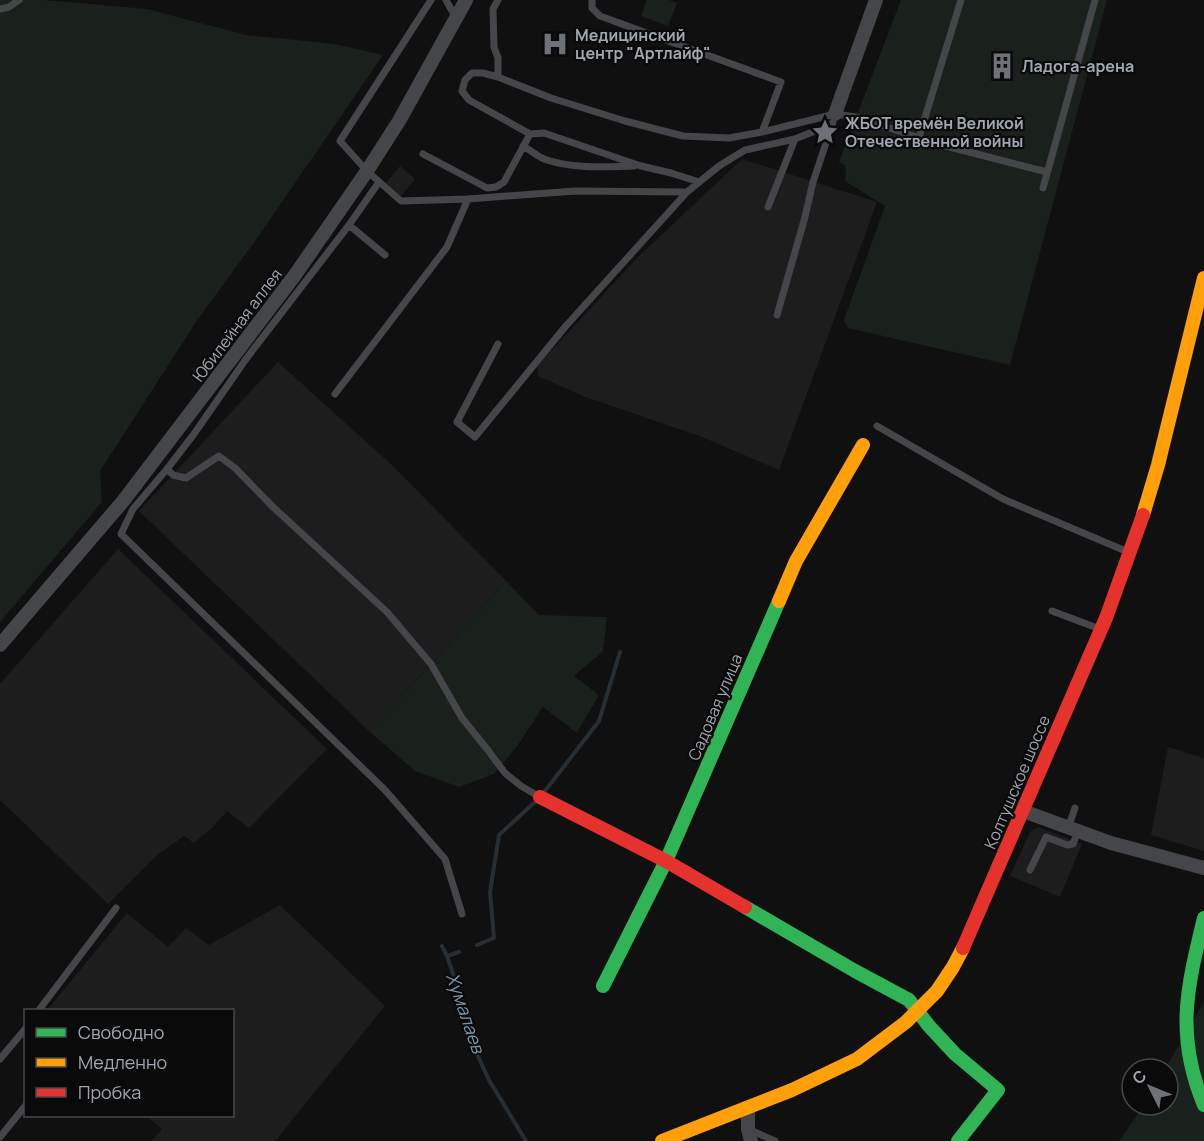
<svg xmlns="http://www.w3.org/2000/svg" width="1204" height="1141" viewBox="0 0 1204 1141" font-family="Manrope,sans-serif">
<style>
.built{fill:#1d1d1e}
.green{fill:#1a201b}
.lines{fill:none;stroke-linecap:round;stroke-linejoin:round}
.stream{stroke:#282f34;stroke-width:4}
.lane{stroke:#444649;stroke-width:7}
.street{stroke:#444649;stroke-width:14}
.fast{stroke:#30b455;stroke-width:14}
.slow{stroke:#ff9f0a;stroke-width:14}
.jam{stroke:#e5322d;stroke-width:14}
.labels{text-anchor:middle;stroke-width:4.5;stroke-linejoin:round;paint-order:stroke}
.poi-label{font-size:16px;font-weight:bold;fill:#a1a7b0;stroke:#0a0a0b;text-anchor:start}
.street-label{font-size:16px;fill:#a1a7b0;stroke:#0a0a0b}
.water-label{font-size:18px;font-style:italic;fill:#7a96aa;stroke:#0a0a0b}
</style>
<rect width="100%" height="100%" fill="#101010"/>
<path class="built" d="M742,159l135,43 -98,268 -77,-33 -119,-41 -45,-20v-11l100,-108z
M400,166l15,13 -14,17 -15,-13z
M278,362l116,105 112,114 -75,83 -62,67 -230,-220z
M118,549l209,200 -78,79 -22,-17 -15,17 -18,15 -10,-7 -28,20 -48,48 -108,-104v-116z
M1168,747l36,11v93l-53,-16z
M1038,827l44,17 -22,53 -50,-21 20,-44z
M280,905l105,101 -110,135h-123l10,-12 -16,-13h86v-106h-185l80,-97 41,34 18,-19 23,17z"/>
<path class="green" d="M0,0h44l103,9 99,26 89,9 48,11 -125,182 -60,82 -98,152 2,31 -102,120z
M647,0h22l8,3 -9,23 -27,-10z
M901,0h206l-97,365 -162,-37 -4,-8 41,-114 -40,-25 1,-15 -7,-4z
M506,581l33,34 68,2 -4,34 -29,25 25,19 -22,38 -34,-26 -25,38 -24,29 -35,13 -44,-16 -46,-40 62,-67z
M1204,1002v139h-85l25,-36h24v-36h-3z"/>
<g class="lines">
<path class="stream" d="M545,791l54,-70 21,-69
M477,945l17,-7 -4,-46 9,-57 37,-34
M442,946l5,10 21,63 8,33 13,28 37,61
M447,956l12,-4"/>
<path class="lane" d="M431,0l-91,141 27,30 34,30 67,-2 107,-8 112,1 32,-26 26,-16 50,-11 37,-15
M446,0l10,18
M498,0l-5,9 1,38 4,11v19l53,21 74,23 58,15 46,2 33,-6 73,-18 21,3 82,27 109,28
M592,0v8l8,8 181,66 -19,50
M0,9l9,-2 10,-7
M530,134l14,-1 97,33 30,7 28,9
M919,137l42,-137
M523,146c7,4 14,10 21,13 28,10 60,8 90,7
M423,154l64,34 9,-1 8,-5 26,-48 -61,-34 -7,-9 3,-11 7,-7h11l15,4
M379,182l-30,43 -103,134 -52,75 -27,35 -34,40 -12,25 264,256 60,69 17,55
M1043,188l52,-188
M768,207l27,-68
M349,225l36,30
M777,315l28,-98 8,-35 20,-60
M498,344l-41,78 18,15 90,-110 122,-135
M335,394l112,-147 21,-48
M877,426l126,73 125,53
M167,469l6,6 13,3 33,-22 16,12 38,39 114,105 44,52 31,54 25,31 18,24 16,13 17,10
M1052,611l48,18
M1068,828l7,-20
M1030,870l16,-33 21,8 6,-1 5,-13
M39,1010l77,-102
M0,1059l26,-31
M750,1130l25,11
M0,1137l26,-32"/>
<path class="street" d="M835,114l41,-114
M0,645l124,-145 171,-225 72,-104 32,-50 67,-121
M1023,811l88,32 93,25
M746,1108l2,5v16l3,12"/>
<path class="fast" d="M745,907l110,64 54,29 20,26 26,28 43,36 -40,51
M1204,918c-17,70 -29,117 0,187
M603,986l63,-125 113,-260"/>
<path class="slow" d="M1143,515l15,-50 46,-187
M779,601l17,-40 67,-116
M662,1141l130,-51 65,-31 49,-37 31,-31 16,-24 10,-19"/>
<path class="jam" d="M540,797l126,64 79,46
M963,948l143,-330 37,-103"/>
</g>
<defs>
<g id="hospital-bare" transform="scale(2.07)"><path d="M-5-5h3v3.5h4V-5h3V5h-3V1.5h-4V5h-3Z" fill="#6e7278" stroke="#0a0a0b" stroke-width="2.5" paint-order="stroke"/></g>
<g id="building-bare" transform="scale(2.07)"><path d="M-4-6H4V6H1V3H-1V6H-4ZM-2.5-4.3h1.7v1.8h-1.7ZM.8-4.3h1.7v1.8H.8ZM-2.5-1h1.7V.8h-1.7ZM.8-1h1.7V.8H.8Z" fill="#6e7278" stroke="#0a0a0b" stroke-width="2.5" paint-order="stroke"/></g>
<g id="sight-bare" transform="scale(2.07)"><path d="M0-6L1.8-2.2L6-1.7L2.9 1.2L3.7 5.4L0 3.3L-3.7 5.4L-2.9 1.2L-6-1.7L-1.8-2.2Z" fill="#6e7278" stroke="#0a0a0b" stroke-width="2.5" paint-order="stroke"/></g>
</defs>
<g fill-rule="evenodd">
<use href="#hospital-bare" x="555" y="44"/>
<use href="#building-bare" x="1002" y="66"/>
<use href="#sight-bare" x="825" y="132"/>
</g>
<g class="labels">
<g class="poi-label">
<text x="575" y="41">Медицинский<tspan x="575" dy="18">центр "Артлайф"</tspan></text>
<text x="1022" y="72">Ладога-арена</text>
<text x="845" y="129">ЖБОТ времён Великой<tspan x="845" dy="18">Отечественной войны</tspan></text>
</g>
<g class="street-label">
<text transform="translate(237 325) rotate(-53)" y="6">Юбилейная аллея</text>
<text transform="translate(715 707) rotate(-67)" y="6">Садовая улица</text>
<text transform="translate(1017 782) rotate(-67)" y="6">Колтушское шоссе</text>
</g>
<g class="water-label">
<text transform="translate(465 1013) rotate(71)" y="6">Хумалаев</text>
</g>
</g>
<rect x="24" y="1009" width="210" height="108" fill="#0a0a0b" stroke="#46494d" stroke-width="1.5"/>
<rect x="36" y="1028" width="30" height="9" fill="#30b455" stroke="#46494d" stroke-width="1.5"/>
<text x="78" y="1039" font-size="18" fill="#a1a7b0">Свободно</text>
<rect x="36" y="1058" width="30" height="9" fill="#ff9f0a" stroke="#46494d" stroke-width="1.5"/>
<text x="78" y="1069" font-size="18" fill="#a1a7b0">Медленно</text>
<rect x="36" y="1088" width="30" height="9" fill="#e5322d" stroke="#46494d" stroke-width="1.5"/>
<text x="78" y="1099" font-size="18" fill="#a1a7b0">Пробка</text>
<g transform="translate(1150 1087) rotate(313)"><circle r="28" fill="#0a0a0b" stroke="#46494d" stroke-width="1.5"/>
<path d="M0-4.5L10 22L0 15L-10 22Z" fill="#6e7278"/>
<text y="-9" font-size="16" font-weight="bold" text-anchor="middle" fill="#a1a7b0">С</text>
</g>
</svg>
